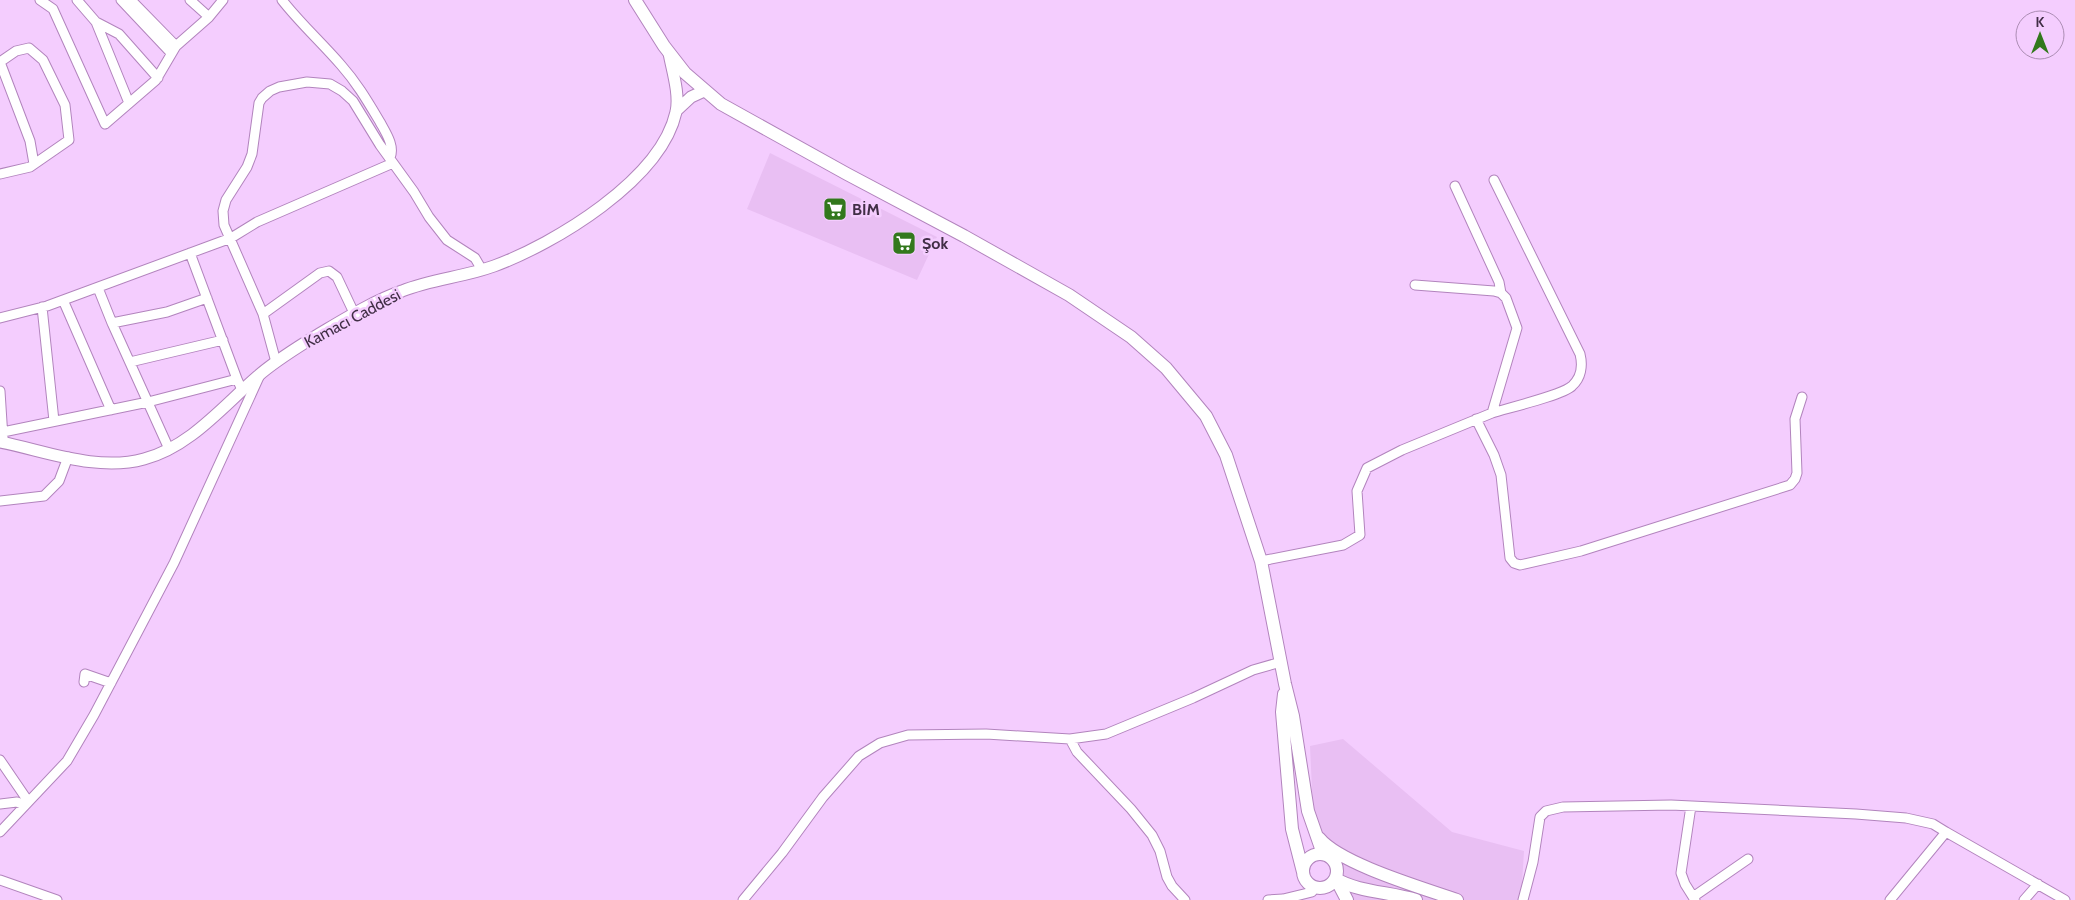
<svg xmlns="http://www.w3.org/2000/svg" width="2075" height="900" viewBox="0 0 2075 900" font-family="Cabin,sans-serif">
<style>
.built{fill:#e9bff3}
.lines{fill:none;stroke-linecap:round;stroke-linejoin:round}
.minor-casing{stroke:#b284bd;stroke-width:11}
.tertiary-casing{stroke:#b284bd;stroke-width:13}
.secondary-casing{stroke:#b284bd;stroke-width:14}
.minor{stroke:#fff;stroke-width:9}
.tertiary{stroke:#fff;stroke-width:11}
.secondary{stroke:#fff;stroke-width:12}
.labels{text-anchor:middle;stroke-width:5;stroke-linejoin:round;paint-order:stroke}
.poi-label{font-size:16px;font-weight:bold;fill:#412e46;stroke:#f4cdfe;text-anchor:start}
.street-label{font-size:16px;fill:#412e46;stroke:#f4cdfe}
</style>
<rect width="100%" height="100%" fill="#f4cdfe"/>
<path class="built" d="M770,153l167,84 -20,43 -170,-71z
M1343,739l109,93 72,19 -3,49h-173l-34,-68 -4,-86z"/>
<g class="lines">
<g class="minor-casing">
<path id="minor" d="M40,0l13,9 52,115 51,-44 20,-34 33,-29 14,-17
M77,0l19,22 33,81
M121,0l50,53
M131,0l45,46
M190,0l19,17
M282,0c18,23 40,43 59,65 16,18 27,37 39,57 6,11 15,24 10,36
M96,22l23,12 39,44
M0,62l16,-11 13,-3 14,12 22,45 4,35 -39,27 -30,7
M0,62l30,79 4,23
M1455,186l44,96 2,11
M190,253l47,126
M98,288l14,35 57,126
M63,300l48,110
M42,307l12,114
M263,314l57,-41 9,-2 8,6 17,36
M0,318l47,-12 184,-68 26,-16 136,-59
M112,323l55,-11 40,-14
M130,362l93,-22
M276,362l-13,-48 -39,-89 -1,-14 3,-11 21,-33 5,-13 7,-51 3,-5 8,-7 9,-4 28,-5 23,2 12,7 11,10 27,44 34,47 15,25 18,23 28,18 7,12
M0,391l3,47
M1492,413c16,-5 71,-18 80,-27 9,-8 11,-20 8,-32l-86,-174
M1476,419l18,36 7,20 9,83 4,5 6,2 61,-14 209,-66 5,-6 2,-6 -2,-54 7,-22
M3,432l145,-30 89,-23 5,11
M0,501l44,-5 15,-15 9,-24
M1261,561l82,-16 17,-10 -3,-44 10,-23 35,-18 90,-37 25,-85 -11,-30 -5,-5 -7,-2 -79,-6
M84,682l1,-8 26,9
M1070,739l7,13 54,57 21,26 8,16 7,26 5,9 13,14
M0,760l28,41
M0,804l17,-2 7,3
M1691,806l-10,67 4,11 10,16
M0,832l67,-71 27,-46 80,-152 85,-186
M0,880l57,20
M1693,897l55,-38
M743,900l39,-47 41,-56 36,-41 21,-13 28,-8 78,-1 84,5 36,-5 87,-36 60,-28 28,-8
M1268,900l15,-1 29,-7
M1523,900l10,-38 7,-45 6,-6 17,-4 108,-2 185,9 50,4 27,6 13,8
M1890,900l56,-68 119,68
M2024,900l14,-16"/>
</g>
<g class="tertiary-casing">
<path id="tertiary" d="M676,111l15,-14 13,-6
M0,442c46,9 97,30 144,17 46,-12 79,-53 114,-83 17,-15 37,-27 56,-39 29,-17 57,-35 88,-46 30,-12 62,-14 92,-25 60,-22 167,-86 182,-154 4,-18 -4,-42 -7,-59"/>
</g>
<g class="secondary-casing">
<path id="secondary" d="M635,0l29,46 21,27 36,31 126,70 117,62 105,59 62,42 35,31 40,48 20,39 35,106 24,123 8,32 15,95 15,43
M1284,694l-2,18 10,117 11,43
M1319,838c21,26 104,50 138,62
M1303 871a17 17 0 1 1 34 0a17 17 0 1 1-34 0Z
M1336,879c22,13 54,13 80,21
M1336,879l11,21"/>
</g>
<use href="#minor" class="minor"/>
<use href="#tertiary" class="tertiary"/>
<use href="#secondary" class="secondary"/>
</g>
<defs>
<g id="supermarket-square" transform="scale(1.25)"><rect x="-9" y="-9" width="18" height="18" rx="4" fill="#32781c" stroke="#f4cdfe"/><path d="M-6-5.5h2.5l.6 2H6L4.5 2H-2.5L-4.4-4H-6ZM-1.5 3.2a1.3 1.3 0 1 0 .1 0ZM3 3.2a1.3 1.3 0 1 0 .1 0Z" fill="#fff"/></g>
</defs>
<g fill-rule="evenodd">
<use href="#supermarket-square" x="835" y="209"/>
<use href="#supermarket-square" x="904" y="243"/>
</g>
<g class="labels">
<g class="poi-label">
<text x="852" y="215">BİM</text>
<text x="922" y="249">Şok</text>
</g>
<g class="street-label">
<text transform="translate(352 318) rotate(-28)" y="6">Kamacı Caddesi</text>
</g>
</g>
<g transform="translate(2040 35)"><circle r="24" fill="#f4cdfe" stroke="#ac8db4"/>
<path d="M0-4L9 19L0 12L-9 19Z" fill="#32781c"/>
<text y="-8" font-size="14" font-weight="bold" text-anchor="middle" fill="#412e46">K</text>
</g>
</svg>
